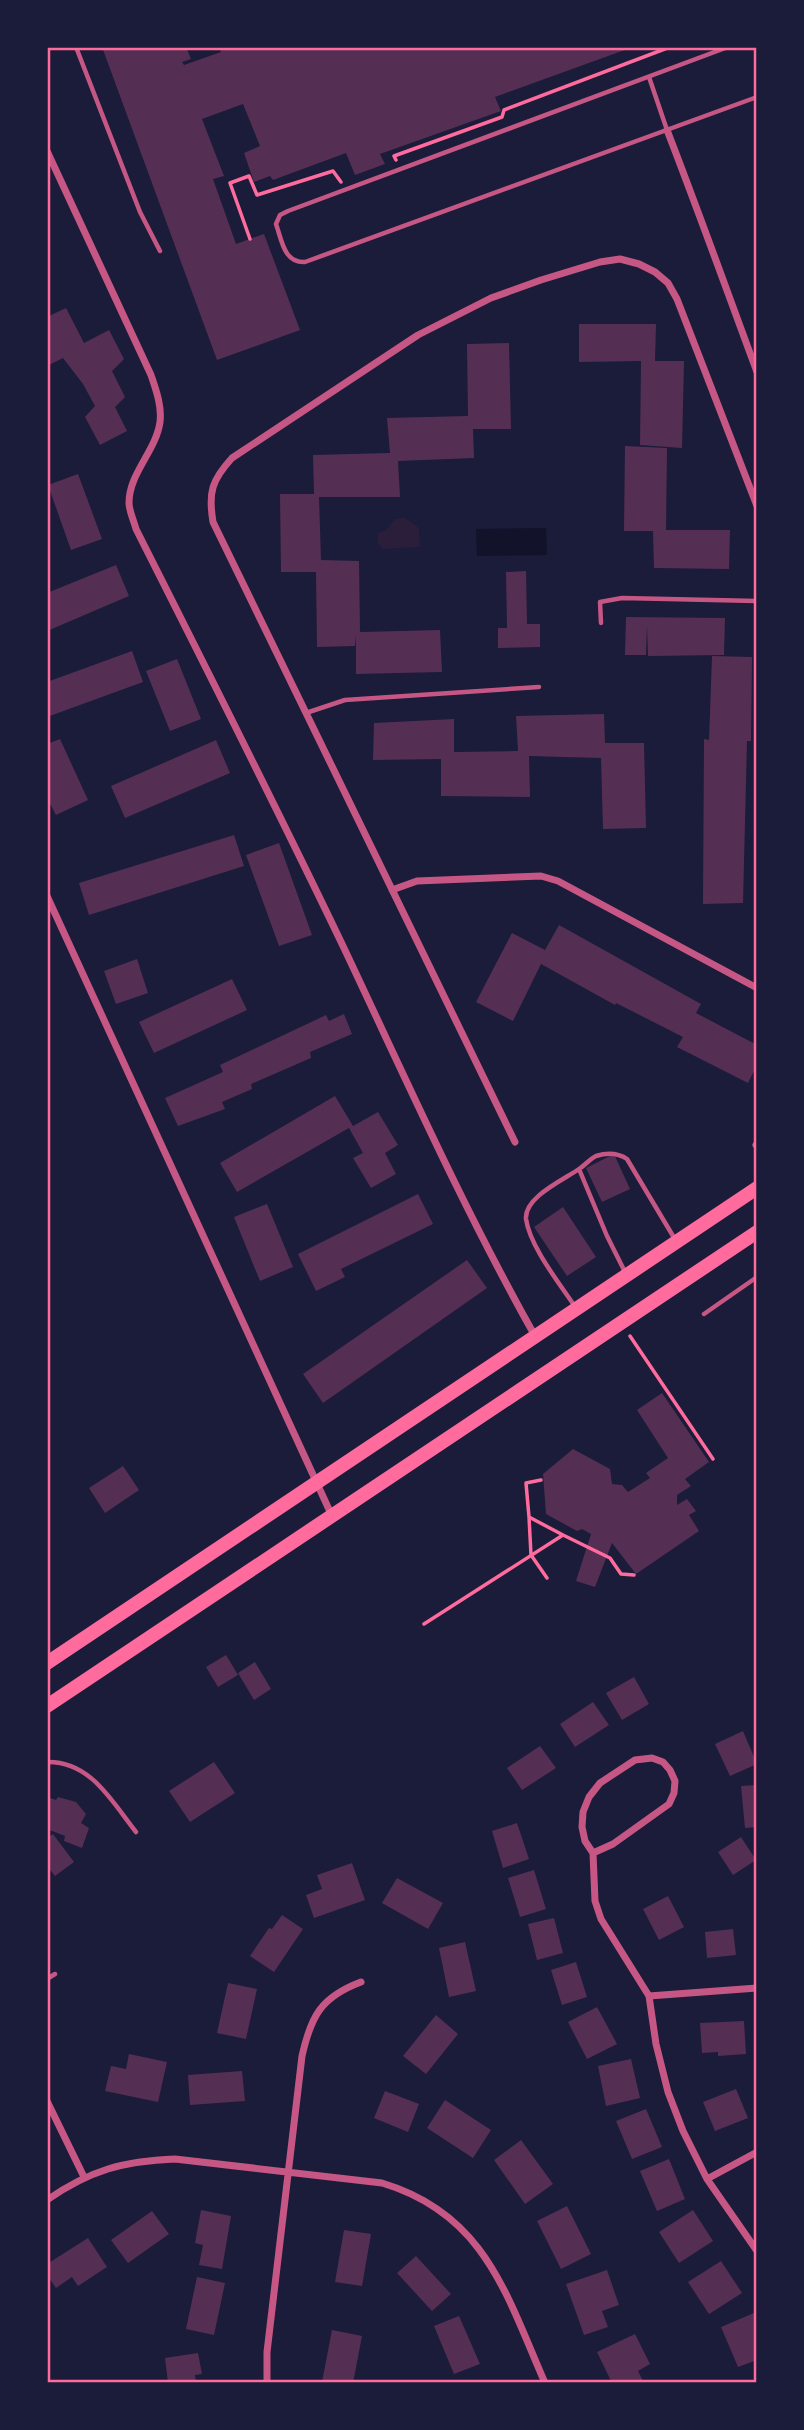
<svg xmlns="http://www.w3.org/2000/svg" width="804" height="2430" viewBox="0 0 804 2430" font-family="'Noto Sans',sans-serif">
<style>
.green{fill:#2a1e3b}
.water{fill:#12122b}
.building{fill:#542f53}
.lines{fill:none;stroke-linecap:round;stroke-linejoin:round}
.path{stroke:#ff6b9d;stroke-width:3.5}
.service{stroke:#c65784;stroke-width:4.5}
.minor{stroke:#c65784;stroke-width:7}
.primary{stroke:#ff6b9d;stroke-width:14}
.neatline{fill:none;stroke:#ff6b9d;stroke-width:2.5}
</style>
<rect width="100%" height="100%" fill="#1b1b3a"/>
<path class="green" d="M405,518l14,10 1,19 -37,2 -5,-6v-10l8,-3 9,-11z"/>
<path class="water" d="M546,528l1,27 -70,1 -1,-27z"/>
<path class="building" d="M102,47h84l5,12 -9,3 2,3 37,-13 -2,-5h414l-138,50 6,14 -121,43 5,10 -30,11 -9,-22 -73,27 -3,-4 -16,6 -10,-29 16,-7 -17,-42 -41,15 22,57 -11,3 23,65 28,-10 36,96 -83,30z
M66,308l18,35 25,-13 15,29 -12,12 13,26 -10,10 12,24 -27,14 -15,-28 10,-11 -12,-22 -20,-26 -16,8v-49z
M579,324h77l-1,37h29l-2,87 -42,-3 1,-84 -62,1z
M509,343l2,86h-38l1,29 -76,3 2,36h-81l2,63 38,1 1,71 80,-2 2,42 -86,2v-39l-1,11 -38,1 -1,-75h-35l-1,-78h34l-1,-39 77,-2 -3,-35 81,-2 -1,-72z
M625,446l42,2 -1,82h64l-1,39 -75,-1 -1,-37h-29z
M78,474l24,65 -31,11 -23,-65z
M116,565l13,31 -82,35v-38z
M526,571l1,53h13v23l-42,1v-20h9l-1,-56z
M626,617l99,1 -1,37 -76,1 -1,-31 -1,30h-21z
M132,651l11,31 -96,35v-35z
M712,656l40,1 -1,84h-4l-4,162 -40,1 1,-165 5,1z
M177,659l24,60 -31,12 -24,-60z
M604,714l1,29h39l2,85 -43,1 -2,-71 -72,-2 1,41 -89,-1v-37l-68,1 1,-37 80,-4v33l64,-1 -2,-35z
M60,739l28,61 -32,15 -9,-17v-54z
M216,740l14,33 -105,45 -14,-32z
M234,835l10,31 -155,49 -10,-32z
M279,843l33,92 -33,11 -33,-91z
M559,925l142,79 -5,9 61,32v20l-9,18 -71,-36 6,-10 -67,-34 -1,2 -74,-41 -28,57 -37,-19 36,-69 33,17z
M137,959l11,34 -32,11 -12,-33z
M232,979l15,31 -93,43 -15,-31z
M344,1014l8,20 -42,18 1,6 -60,26 1,5 -30,13 3,7 -47,17 -13,-28 58,-26 -3,-7 106,-50 3,6z
M335,1096l18,30 25,-14 20,33 -13,8 11,21 -25,14 -18,-30 10,-5 -14,-25 -112,64 -17,-29z
M614,1154l16,35 -28,13 -16,-34z
M418,1194l15,30 -92,45 4,8 -29,14 -18,-37z
M267,1204l26,63 -33,14 -26,-64z
M563,1207l33,50 -29,19 -33,-49z
M467,1260l20,28 -164,115 -20,-29z
M662,1393l47,69 -24,17 6,7 -14,9v10l10,-6 9,12 -7,4 10,16 -63,43 -24,-31 -17,44 -19,-6 15,-47 -9,-5 -5,2 -31,-17 -3,-40 30,-25 37,20 2,15 10,1 6,7 22,-14 -4,-5 22,-15 -31,-48z
M123,1466l16,24 -34,23 -16,-25z
M226,1655l12,20 -20,12 -12,-20z
M255,1662l16,27 -17,11 -16,-27z
M634,1677l15,27 -27,16 -16,-27z
M593,1702l16,23 -34,22 -15,-23z
M743,1731l14,33 -27,12 -15,-32z
M540,1746l16,22 -34,22 -15,-22z
M214,1762l21,31 -45,29 -21,-31z
M757,1785v42l-12,1 -4,-42z
M47,1797l9,3 2,-3 18,5 10,12 -5,9 8,5 -7,20 -18,-7 1,-5 -18,-7z
M517,1823l12,36 -26,9 -11,-37z
M53,1834l21,28 -19,14 -8,-10v-28z
M741,1837l15,23 -23,15 -15,-23z
M352,1863l13,37 -51,18 -8,-23 16,-6 -5,-14z
M534,1870l12,39 -26,8 -12,-39z
M397,1878l46,25 -15,26 -46,-26z
M668,1896l16,31 -25,13 -16,-31z
M282,1915l21,14 -29,43 -24,-16 19,-28 3,1z
M554,1918l9,35 -26,7 -9,-36z
M733,1929l3,26 -29,3 -2,-26z
M465,1942l11,49 -27,6 -10,-49z
M576,1962l11,35 -25,8 -11,-35z
M228,1983l29,6 -11,50 -29,-6z
M597,2007l20,37 -30,15 -19,-37z
M436,2015l22,19 -32,40 -23,-18z
M744,2021l2,33 -28,2v-4l-16,1 -2,-30z
M129,2054l38,8 -9,40 -53,-11 6,-25 15,3z
M631,2059l9,39 -34,8 -8,-40z
M242,2071l3,30 -55,4 -2,-30z
M736,2089l12,29 -33,13 -12,-29z
M385,2091l34,13 -11,28 -34,-14z
M445,2100l46,30 -18,28 -46,-30z
M646,2109l16,38 -30,12 -16,-38z
M521,2140l32,44 -28,20 -31,-44z
M669,2159l16,40 -28,12 -17,-40z
M567,2206l24,48 -30,15 -24,-48z
M201,2210l30,6 -9,53 -23,-4 4,-20 -8,-2z
M693,2210l20,31 -34,22 -20,-31z
M152,2211l17,23 -41,29 -17,-23z
M344,2230l27,4 -9,52 -27,-4z
M88,2238l19,29 -29,19 -6,-9 -16,11 -9,-13v-11z
M416,2256l35,38 -19,17 -35,-38z
M721,2261l21,32 -33,21 -21,-32z
M607,2270l12,35 -17,6 6,16 -24,8 -18,-51z
M197,2277l28,6 -11,52 -28,-6z
M754,2313l3,6v41l-19,7 -17,-40z
M459,2316l21,48 -26,10 -20,-48z
M332,2330l30,6 -9,47 -31,-1z
M635,2334l15,30 -12,7 6,12h-32l-15,-31z
M198,2353l4,21 -7,1 1,8h-28l-3,-25z"/>
<g class="lines">
<path class="path" d="M396,160l-2,-4 108,-39 2,-7 166,-63
M250,239l-20,-56 19,-7 8,19 76,-24 8,11
M630,1336l83,123
M541,1480l-15,3 3,34 34,18
M529,1517l2,38 16,23
M424,1624l139,-89 47,23 11,16 13,1"/>
<path class="service" d="M76,47l64,165 20,39
M728,47l-440,164 -8,4 -4,9c6,17 8,39 29,38l452,-165
M649,77l18,53
M601,623l-1,-21 22,-4 135,3
M306,713l39,-13 194,-13
M579,1169l28,67 19,38
M576,1308c-16,-24 -46,-61 -50,-89 -2,-22 39,-40 53,-50 6,-4 11,-10 17,-13 10,-3 22,-3 31,3l49,82
M704,1314l53,-37
M47,1762c44,-1 65,40 89,70
M47,1979l8,-5"/>
<path class="minor" d="M667,130c31,80 60,161 90,242
M47,151l104,224c5,15 11,31 9,47 -4,29 -31,51 -31,81 0,8 5,18 7,26 70,139 140,277 207,417 62,131 121,264 192,390
M392,890l25,-9 124,-5 17,5 199,107
M47,896l285,620
M515,1142l-302,-620c-5,-30 -1,-42 19,-64l186,-123 73,-37 50,-18 59,-18 20,-3 19,5 16,8 13,11 9,16 80,207
M756,1145l1,-1
M593,1853l20,-9 56,-40 5,-11 1,-12 -5,-11 -7,-8 -11,-4 -17,2 -35,23 -11,14 -6,15 -1,15 3,14 8,12 2,48 6,18 48,77 7,48 12,48 15,39 24,48 50,72
M649,1996l108,-8
M47,2101l37,76
M707,2179l50,-27
M47,2200c43,-30 77,-39 128,-41l207,24c103,31 124,111 163,200
M267,2383v-31l35,-296c9,-40 19,-59 59,-74"/>
<path class="primary" d="M47,1663l710,-475
M47,1706l710,-474"/>
</g>
<rect width="804" height="2430" fill="none" stroke="#1b1b3a" stroke-width="98"/>
<rect x="49" y="49" width="706" height="2332" class="neatline"/>
</svg>
